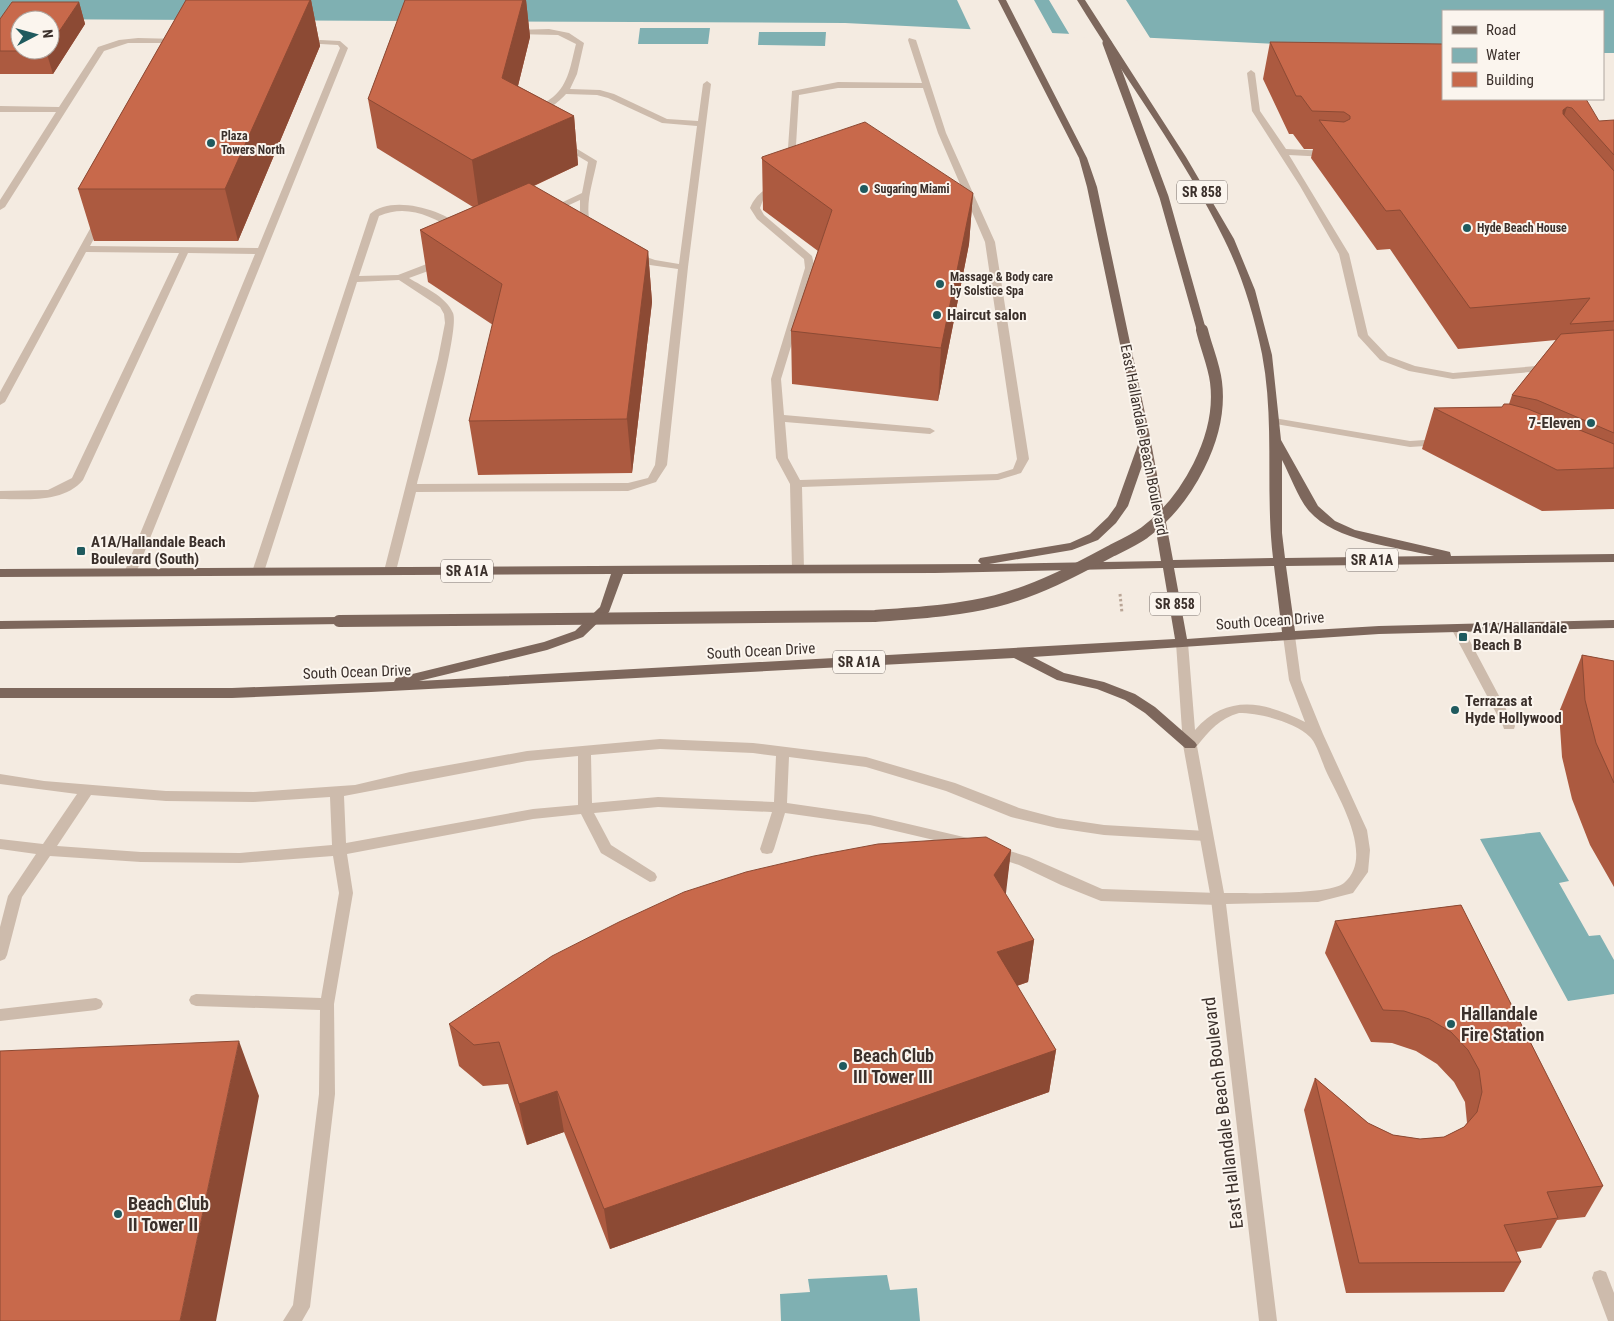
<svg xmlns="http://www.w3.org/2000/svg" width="1614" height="1321" viewBox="0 0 1614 1321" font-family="'Roboto Condensed',sans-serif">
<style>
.water{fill:#7fb0b2}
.pier{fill:#f4ebe1}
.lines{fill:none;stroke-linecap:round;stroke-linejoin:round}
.path{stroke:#b9a596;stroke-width:3;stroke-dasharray:2.5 2.5;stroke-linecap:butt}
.service{fill:#cdbbac;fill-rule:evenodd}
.minor{fill:#cdbbac;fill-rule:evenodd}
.primary{fill:#7d675c;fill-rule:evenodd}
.primary-bridge-far1{stroke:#7d675c;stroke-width:9}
.primary-bridge{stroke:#7d675c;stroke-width:12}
.wall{fill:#ac5a40}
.shaded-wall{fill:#8c4a34}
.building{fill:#c8694b;stroke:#8c4a34}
.poi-dot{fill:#1f5a5e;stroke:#fbf5ee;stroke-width:2}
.labels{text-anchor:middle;stroke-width:4;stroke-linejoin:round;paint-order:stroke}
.far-poi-label{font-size:12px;font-weight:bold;fill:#3b302b;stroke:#fbf5ee;text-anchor:start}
.shield{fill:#fbf5ee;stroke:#756b66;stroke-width:1}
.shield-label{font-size:14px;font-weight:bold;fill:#3b302b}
.poi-label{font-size:15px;font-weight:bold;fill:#3b302b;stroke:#fbf5ee;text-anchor:start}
.street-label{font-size:15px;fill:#3b302b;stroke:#fbf5ee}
.near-poi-label{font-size:18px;font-weight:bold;fill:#3b302b;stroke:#fbf5ee;text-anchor:start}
.near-street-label{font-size:18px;fill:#3b302b;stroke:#fbf5ee}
</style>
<rect width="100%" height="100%" fill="#f4ebe1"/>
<path class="water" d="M0,0h1614v53h-11v-42h-160v41l-598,-29 -845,-4z
M640,28h70l-2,16h-70z
M759,32h67l-1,14 -67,-1z
M1540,832l29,49 -10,2 30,53 11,-1 14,25v34l-46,7 -88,-162z
M887,1275l3,15 27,-2 3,33h-139l-1,-27 30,-2 -2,-13z"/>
<path class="pier" d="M957,0h77l20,36 -82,-4z
M1049,0h77l26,41 -81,-4z"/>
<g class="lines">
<path class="path" d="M1120,594l2,19"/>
<path class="service" d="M549,29l20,4 15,10 -7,31 -7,15 30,1 14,4 53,25 31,2 5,-37 4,-3 4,3 -23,183 -21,198 -11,17 -28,9 -212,1 -20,79 -6,4 -4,-1 -2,-3 54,-212 7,-36 -1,-9 -4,-7 -41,-27 -42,2 -93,290 -2,3h-8l-2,-3 118,-358c22,-20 74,-4 93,14l-5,3 -3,-1c-25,-14 -48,-26 -76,-14l-20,60 39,-1 39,-15 3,-1 5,3 -14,8 -22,8c14,9 37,18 44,35 7,16 -29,145 -36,171l211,-1 20,-5 7,-13 23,-196 -28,-4 -20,-9 5,-3 20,7 24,4 18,-138 -35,-3 -54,-25 -11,-3 -31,-1c-7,8 -22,20 -33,19v-4c6,-4 14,-7 20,-12 16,-13 18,-34 23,-53l-18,-9 -44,-1 -4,-2 4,-2z
M138,38l40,1 4,2 -4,2h-50l-24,8 -99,156 -5,3v-10l56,-88h-56v-6l59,1 39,-60 21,-7z
M909,38l7,2 30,93 49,109 34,217 -8,14 -23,7 -196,7 2,82 -6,4 -6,-4 -2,-85 -14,-26 -5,-79 34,-111 -1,-9 -47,-40 -7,-11c5,-12 13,-19 26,-23l5,3 -18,12 -3,8 4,7 48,41 3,12 -34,111 3,36 146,13 5,3 -5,3 -145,-12 3,36 12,22 197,-6 16,-5 4,-10 -32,-217 -47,-109 -15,-45h-85l-39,7 -4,67 -4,3 -4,-3 5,-71 46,-9 84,1 -14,-43z
M300,39l40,2 8,7 -212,525 -2,3h-8l-2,-3 131,-319 -67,-1 -105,227c-19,23 -57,19 -83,19v-8l48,-1 24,-12 107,-225 -93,-1 -81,150 -5,3v-13l96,-174h6l2,2 -14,26 168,2 82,-200 -2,-3 -35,-2 -4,-2z
M1251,70l4,3 5,38 26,38 41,2 4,3 -4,3 -38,-2 60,99 19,81 20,21 27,10 38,7 96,-8 4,1 1,2 -1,2 -100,9 -44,-8 -29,-11 -22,-24 -19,-82 -39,-68 -48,-75 -5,-38z
M564,141l33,20c-4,22 -14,46 -5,68l-2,2h-6l-4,-8v-23l-26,12h-6l-2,-2 36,-17 6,-31 -27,-16 -1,-2z
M1274,418l136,23 30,-2 5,3 -5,3 -30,2 -140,-24 -1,-2z
M1457,624l6,4 52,98 -1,3h-10l-1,-3 -52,-98z
M660,739l93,4 113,14 89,26 64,25 38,10 47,7 102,6 5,1 2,4 -2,4 -5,1 -102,-6 -47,-7 -46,-11 -65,-26 -80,-24 -77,-10 -2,46 83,12 98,23 5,1 2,4 -2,4 -5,1 -98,-23 -85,-12 -11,36 -2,4 -5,1 -5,-1 -2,-4 12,-37 -114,-5 -64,6 17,32 44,28 2,4 -2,4 -5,1 -49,-29 -20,-39 -48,5 -186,35 6,39 -19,111 1,90 -25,213 -8,14h-19l10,-16 26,-211 1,-84 -124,-4 -5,-2 -2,-4 2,-4 5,-2 125,4 18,-105 -6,-37 -93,7 -99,-1 -91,-6 -28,41 -15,58 -2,4 -5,2v-34l8,-31 28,-42 -36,-5v-10l43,5 34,-50 -77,-10v-10l44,7 122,10 88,1 101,-7 55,-13 117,-21zM660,749l93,4 23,3 -2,46 -116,-5 -66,6 -1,-48zM578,756v49l-45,4 -187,34 -2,-47 183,-35zM91,795l75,6 88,1 76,-5 2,48 -92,8 -99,-1 -84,-6z
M994,846l35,11 73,32 116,4 5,2 2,4 -2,4 -5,2 -117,-4 -40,-16 -42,-20 -30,-10 -2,-4 2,-4z
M96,998l5,2 2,4 -2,4 -5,2 -96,11v-12z
M1600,1270l6,2 8,21v28h-6l-16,-43 2,-6z"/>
<path class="minor" d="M1289,632l6,4 6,44 22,54 44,96 3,20 -2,22 -15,21 -35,9 -92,2 51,417h-18l-48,-422 -28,-154 -7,-102 6,-4 6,4 7,87c32,-37 71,-28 110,-8l-16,-42 -6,-44zM1239,713c21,0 56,9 71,24 6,5 12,25 16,34 13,28 49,86 18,112 -13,12 -99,10 -120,10l-27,-147c12,-15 23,-28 42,-33z"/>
<path class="primary" d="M998,0h8l81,158 10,29 53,250 23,123 100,-2c-8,-67 2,-136 -11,-204 -8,-39 -20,-79 -38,-115 -40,-83 -99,-160 -147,-239h8l101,157 48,82 21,51 17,65 9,85 37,66 17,15 20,9 91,21 4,1 1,4 163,-2v8l-328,4 9,65 84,-5 235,-6v8l-235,6 -346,23 31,16 40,9 31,12 20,13 40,35 2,3 -2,3h-10l-40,-35 -20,-13 -28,-11 -40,-9 -43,-22 -643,34 -139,6h-232v-10h232l162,-6 2,-4 4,-1 144,-35 31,-11 25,-24 11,-33 -611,3v-8l981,-5 -3,-3 2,-3 90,-15 20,-9 18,-17 8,-11 24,-67 -53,-252 -8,-29zM1144,460l17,101 -172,3 83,-14 26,-10 18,-17 12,-17zM1282,460c8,15 16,38 27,51 26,30 87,36 125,45l-149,2 -3,-25zM1274,566l8,66 -95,7 -13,-71zM1163,568l12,71 -756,42 128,-31 36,-13 26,-25 14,-38 312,-1z
M339,617l6,4 -2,3 -343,5v-8z"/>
<path class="primary-bridge-far1" d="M1107,43l57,154 38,135"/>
<path class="primary-bridge" d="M339,621l536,-5c40,-3 81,-5 121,-15 40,-10 78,-30 115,-50 10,-5 23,-11 33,-18 43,-32 79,-96 72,-151 -2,-17 -10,-35 -14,-52"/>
</g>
<path class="wall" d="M186,0h125l9,46 -82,195h-144l-16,-52z
M405,0h121l4,37 -12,49 56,30 4,49 -44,21 114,65 4,51 -20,171 -154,2 -9,-54 24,-96 -65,-43 -8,-52 53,-23 -96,-59 -9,-49z
M79,2l6,22 -32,50h-53v-55z
M1270,42l316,57 28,56v354l-72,2 -120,-62 12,-41 68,-1 7,-3 3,-9 44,-55 -98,9 -68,-100 -13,1 -66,-92 2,-9h-9l-11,-15h-4l-26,-55z
M762,157l211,36 -4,51 -31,157 -146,-17 -1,-53 27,-80 -55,-41z
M1582,655l32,6v226l-24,-42 -18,-46 -10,-42 -3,-45z
M1011,850l-6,44 29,46 -6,42 -11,4 39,64 -7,42 -439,157 -46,-117 -37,13 -19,-61 -25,2 -24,-20 -10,-42z
M1461,905l142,281 -18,31 -28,3 -16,28 -25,4 5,10 -17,30 -158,1 -42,-183 11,-32 53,45 25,12 27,4 24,-2 20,-10 3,-4 -2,-21 -11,-20 -17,-18 -21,-13 -24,-8 -21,-1 -46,-89 10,-32z"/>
<path class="shaded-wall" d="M310,0h1l9,46 -82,195 -13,-52z
M523,0h3l4,37 -22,89 -6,-48z
M79,2l6,22 -32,50 -7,-23 1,-1h3v-5z
M1567,107l-12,37 8,-34z
M574,116l4,49 -99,46 -7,-51z
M973,193l-4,51 -31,157 3,-53z
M648,251l4,51 -20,171 -5,-54z
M1011,850l-5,43 -17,25 5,-43z
M1034,940l-6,42 -36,12 5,-42z
M239,1041l20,55 -43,225h-36z
M1056,1050l-7,42 -439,157 -6,-40z
M557,1091l7,41 -37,13 -8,-41z"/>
<path class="building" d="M186,0h124l-85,189h-147z
M405,0h118l-21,78 72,38 -102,44 -104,-61z
M12,2h67l-29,43v-25h-30v30h27l-1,1h-46v-32z
M1270,42l173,2v55h143l13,22 15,-1v35l-42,-47 -5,-1 -4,3v4l51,57v150l-44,3 20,-26 -120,10 -70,-98 -14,1 -67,-91 25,2 6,-3v-3l-6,-4 -32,-1 -11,-15h-5z
M865,122l108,71 -32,155 -150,-17 41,-121 -70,-51v-2z
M529,183l119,68 -21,168 -158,2 33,-137 -82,-54z
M1614,330v103l-77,-33 -25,-5 49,-61z
M1504,404h5l19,5 86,35v24l-57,2 -123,-62 68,-1z
M1582,655l32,6v122l-18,-40 -11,-43z
M986,837l25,13 -17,25 40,65 -37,12 59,98 -452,159 -47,-118 -38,13 -20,-62 -25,3 -25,-21 103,-68 67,-34 65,-30 62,-20 68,-16 64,-12z
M1461,905l142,281 -56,6 11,26 -54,7 17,37 -162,1 -44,-185 53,45 25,12 27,4 24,-2 20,-10 13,-15 5,-20 -3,-22 -11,-20 -17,-18 -22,-13 -25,-8 -21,-1 -48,-89z
M239,1041l-59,280h-180v-270z"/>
<g class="poi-dot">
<circle cx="211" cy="143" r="5"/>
<circle cx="864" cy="189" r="5"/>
<circle cx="1467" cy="228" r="5"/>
<circle cx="940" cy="284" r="5"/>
<circle cx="937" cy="315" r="5"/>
<circle cx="1591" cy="423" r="5"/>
<rect x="76" y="546" width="10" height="10" rx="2.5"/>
<rect x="1458" y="632" width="10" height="10" rx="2.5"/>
<circle cx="1455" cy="710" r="5"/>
<circle cx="1451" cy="1024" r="5"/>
<circle cx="843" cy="1066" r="5"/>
<circle cx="118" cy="1214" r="5"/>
</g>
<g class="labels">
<g class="far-poi-label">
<text x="221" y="140">Plaza<tspan x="221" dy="14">Towers North</tspan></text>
<text x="874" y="193">Sugaring Miami</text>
<text x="1477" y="232">Hyde Beach House</text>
<text x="950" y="281">Massage &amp; Body care<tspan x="950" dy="14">by Solstice Spa</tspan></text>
</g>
<g class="shield">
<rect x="1177" y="180.5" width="50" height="23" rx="4"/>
<rect x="1346" y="548.5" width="52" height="23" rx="4"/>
<rect x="441" y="559.5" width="52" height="23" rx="4"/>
<rect x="1150" y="592.5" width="50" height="23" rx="4"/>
<rect x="833" y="650.5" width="52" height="23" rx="4"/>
</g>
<g class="shield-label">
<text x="1202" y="197">SR 858</text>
<text x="1372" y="565">SR A1A</text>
<text x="467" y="576">SR A1A</text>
<text x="1175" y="609">SR 858</text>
<text x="859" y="667">SR A1A</text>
</g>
<g class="poi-label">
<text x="947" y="320">Haircut salon</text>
<text x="1581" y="428" text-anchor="end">7-Eleven</text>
<text x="91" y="547">A1A/Hallandale Beach<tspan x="91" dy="17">Boulevard (South)</tspan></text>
<text x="1473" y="633">A1A/Hallandale<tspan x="1473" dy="17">Beach B</tspan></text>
<text x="1465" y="706">Terrazas at<tspan x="1465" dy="17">Hyde Hollywood</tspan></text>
</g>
<g class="street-label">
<text transform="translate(1144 440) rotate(79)" y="5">East Hallandale Beach Boulevard</text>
<text transform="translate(1270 621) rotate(-4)" y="5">South Ocean Drive</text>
<text transform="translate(761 651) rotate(-3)" y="5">South Ocean Drive</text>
<text transform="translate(357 672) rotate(-2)" y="5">South Ocean Drive</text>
</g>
<g class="near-poi-label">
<text x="1461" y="1020">Hallandale<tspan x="1461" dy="21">Fire Station</tspan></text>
<text x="853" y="1062">Beach Club<tspan x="853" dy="21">III Tower III</tspan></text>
<text x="128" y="1210">Beach Club<tspan x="128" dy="21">II Tower II</tspan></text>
</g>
<g class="near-street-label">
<text transform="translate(1223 1113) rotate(-97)" y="6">East Hallandale Beach Boulevard</text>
</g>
</g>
<rect x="1442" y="10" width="162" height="90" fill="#fbf5ee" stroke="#aea6a0"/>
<rect x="1452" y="26" width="25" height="8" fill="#7d675c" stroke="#aea6a0"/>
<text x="1486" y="35" font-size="15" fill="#3b302b">Road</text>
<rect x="1452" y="48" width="25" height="15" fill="#7fb0b2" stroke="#aea6a0"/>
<text x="1486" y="60" font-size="15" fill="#3b302b">Water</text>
<rect x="1452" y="72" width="25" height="15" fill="#c8694b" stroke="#aea6a0"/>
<text x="1486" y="85" font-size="15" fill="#3b302b">Building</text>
<g transform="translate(35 35) rotate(84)"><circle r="24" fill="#fbf5ee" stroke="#aea6a0"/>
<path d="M0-4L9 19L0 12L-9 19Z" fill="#1f5a5e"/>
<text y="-8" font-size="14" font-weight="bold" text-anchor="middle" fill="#3b302b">N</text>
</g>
</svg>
